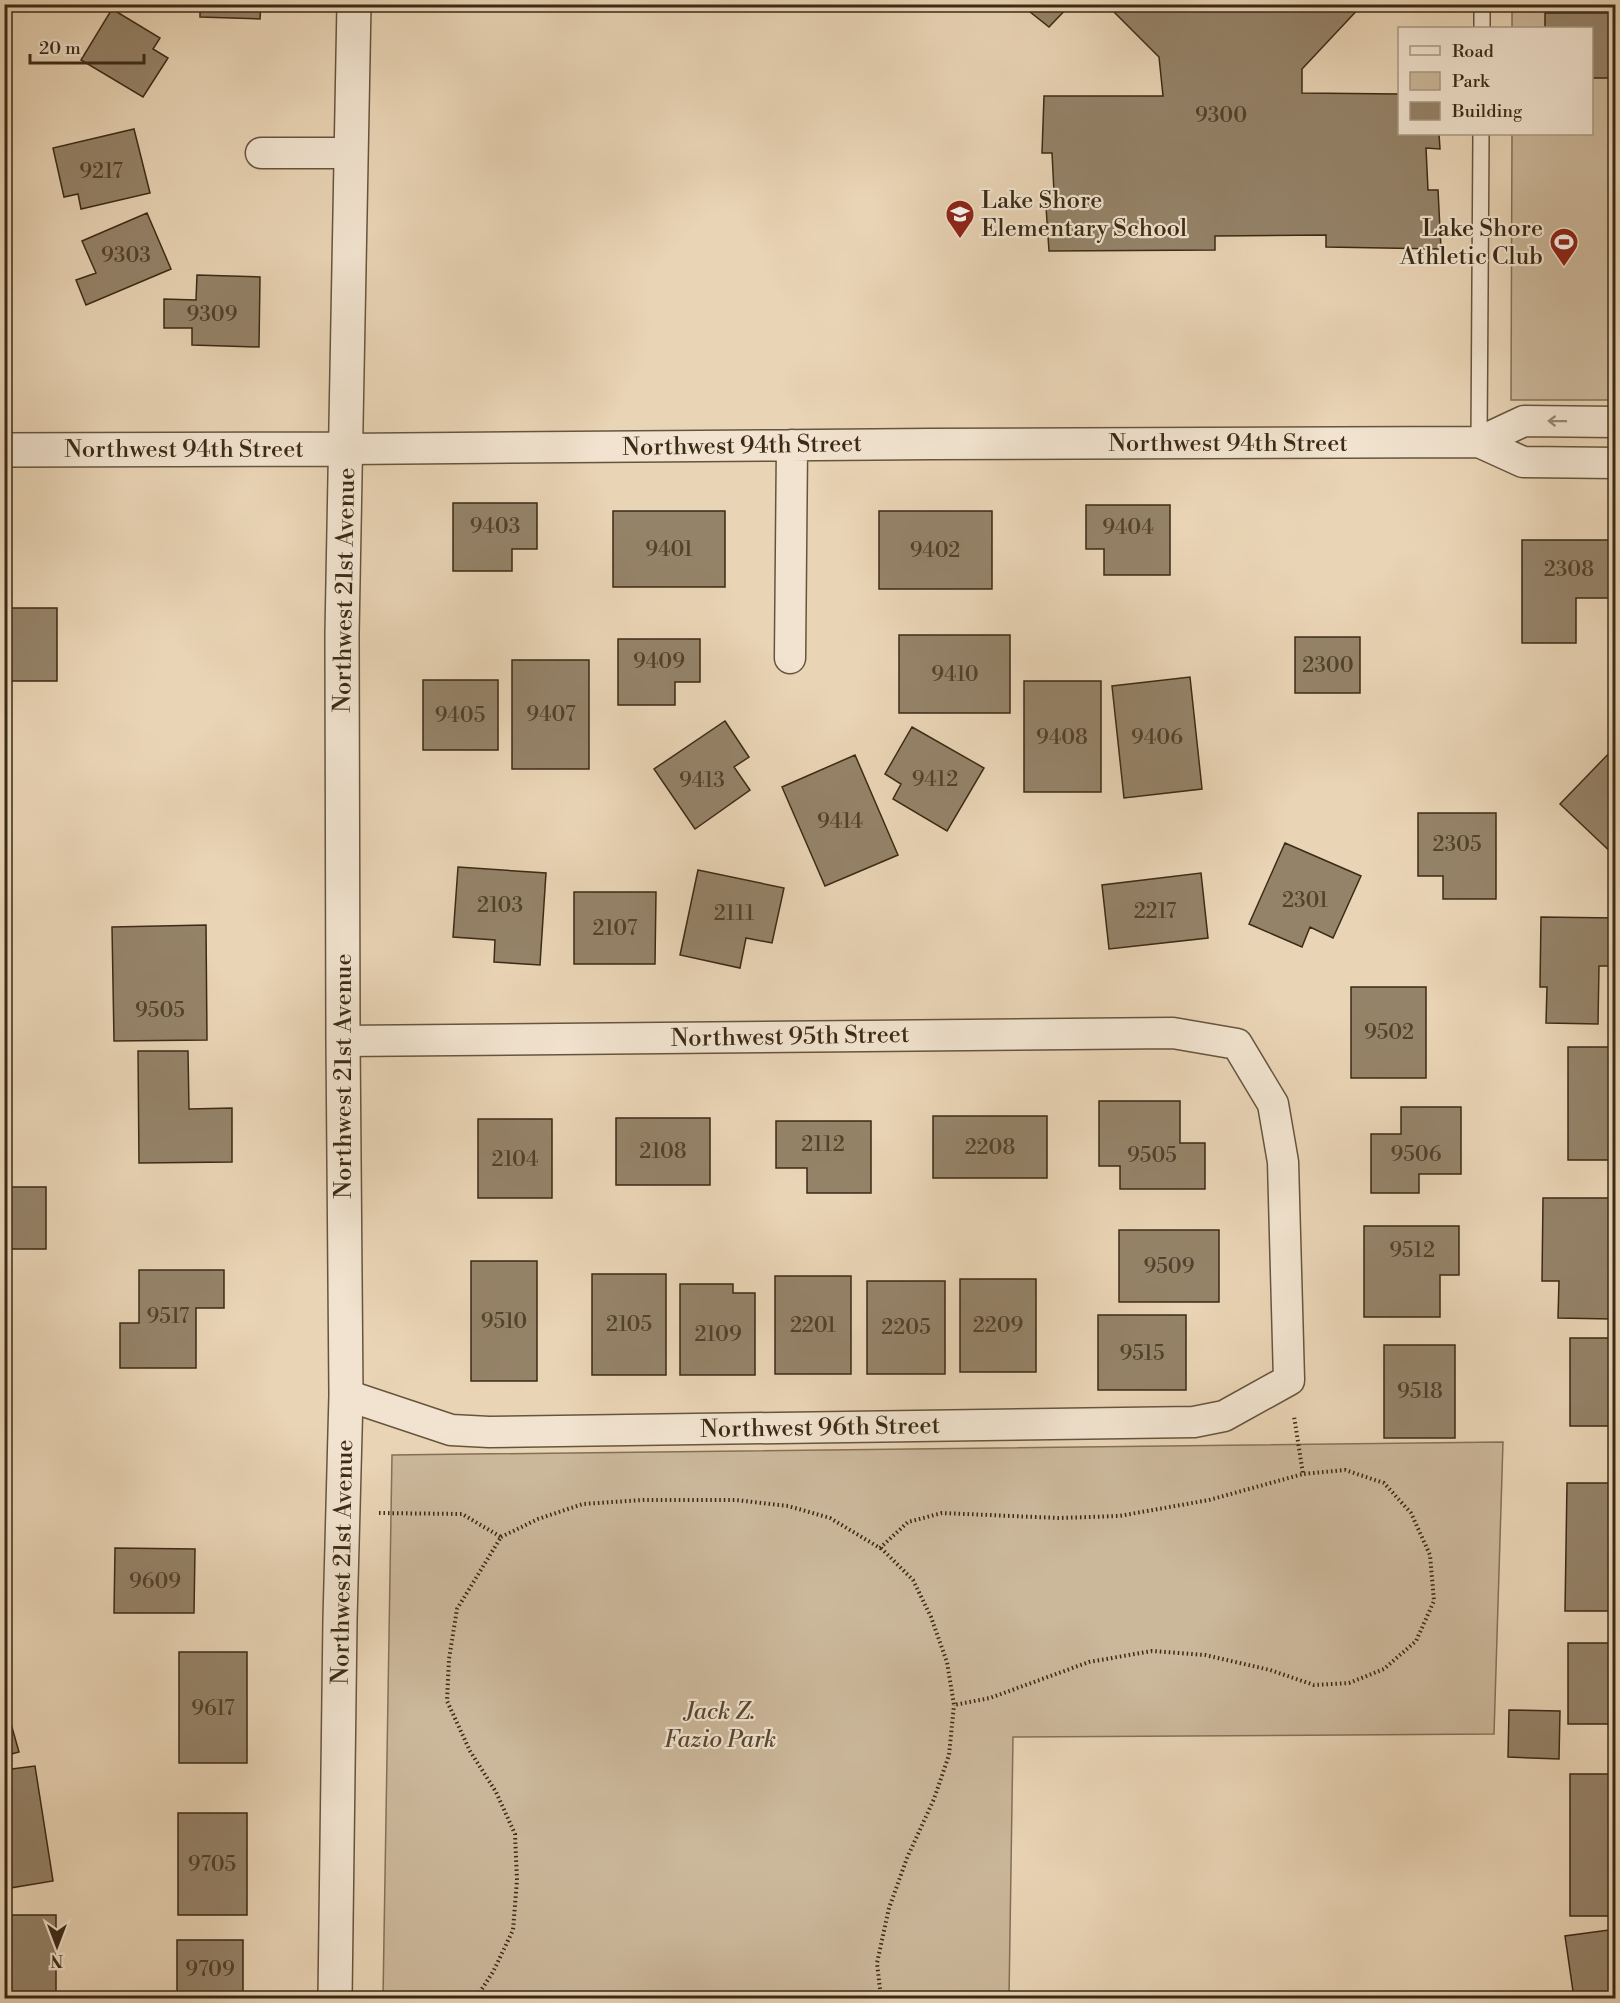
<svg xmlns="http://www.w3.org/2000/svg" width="1620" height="2003" viewBox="0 0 1620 2003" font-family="'Libre Bodoni',serif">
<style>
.green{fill:#cbb79a;stroke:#837158;stroke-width:1.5}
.building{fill:#958369;stroke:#3b2b16;stroke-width:1.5}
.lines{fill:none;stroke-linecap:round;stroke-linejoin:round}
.service-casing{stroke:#66553e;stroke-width:18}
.minor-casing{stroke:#66553e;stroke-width:33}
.tertiary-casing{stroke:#66553e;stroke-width:36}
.path{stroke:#3b2b16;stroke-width:4;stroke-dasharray:1.5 3;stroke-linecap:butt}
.service{stroke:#f1e3cf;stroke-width:15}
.minor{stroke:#f1e3cf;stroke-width:30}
.tertiary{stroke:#f1e3cf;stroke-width:33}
.oneway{stroke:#968772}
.labels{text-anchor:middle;stroke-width:4.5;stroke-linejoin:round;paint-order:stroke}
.number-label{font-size:21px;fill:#52412b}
.poi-label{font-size:24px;fill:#3b2b16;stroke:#f1e3cf;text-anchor:start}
.street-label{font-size:24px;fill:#3b2b16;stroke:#f1e3cf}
.park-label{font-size:24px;font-style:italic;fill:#584730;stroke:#f1e3cf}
</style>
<rect width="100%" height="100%" fill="#e9d4b5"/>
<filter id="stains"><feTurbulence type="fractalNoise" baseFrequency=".00333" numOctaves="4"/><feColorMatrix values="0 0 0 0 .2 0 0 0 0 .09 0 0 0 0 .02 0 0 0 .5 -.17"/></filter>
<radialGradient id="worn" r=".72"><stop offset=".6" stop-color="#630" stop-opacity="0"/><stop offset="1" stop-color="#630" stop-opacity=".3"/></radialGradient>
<path class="green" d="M1512,5h103v395h-104l1,-266h80v-106h-80z
M1503,1442l-9,292 -481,3 -4,261h-626l9,-543z"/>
<path class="building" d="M200,4h61l-1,15 -60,-2z
M1020,4h51l-22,23z
M1106,4h257l-61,65v24l98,1v40h39l1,15 -14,-1 2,42h10l3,59 -115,-2v-12l-111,1v14l-166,1 -4,-59h9l-2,-39h-10l2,-57h119l-4,-39z
M112,9l48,29 -7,11 15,9 -25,39 -62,-37z
M1545,13h71v65h-24v-50h-47z
M134,129l16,64 -69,16 -3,-15 -14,3 -11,-49z
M147,213l24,56 -85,36 -10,-25 20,-7 -14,-32z
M197,275l63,2 -1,70 -67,-2v-17h-28v-29l32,1z
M453,503h84v46h-25v22h-59z
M1086,505h84v70h-66v-26h-18z
M613,511h112v76h-112z
M879,511h113v78h-113z
M1522,540h94v58h-40v45h-54z
M4,608h53v73h-53z
M899,635h111v78h-111z
M1295,637h65v56h-65z
M618,639h82v43h-25v23h-57z
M512,660h77v109h-77z
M1190,677l12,112 -78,9 -12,-112z
M423,680h75v70h-75z
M1024,681h77v111h-77z
M725,721l24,36 -15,10 16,23 -55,39 -41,-60z
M912,727l72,41 -37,63 -54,-32 8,-15 -16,-10z
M1616,746v111l-56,-53z
M855,755l43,100 -73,31 -43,-99z
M1418,813h78v86h-53v-23h-25z
M1285,843l76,33 -28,62 -23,-11 -8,20 -53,-23z
M458,867l88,6 -6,92 -46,-3 1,-22 -42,-3z
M698,870l86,18 -12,55 -26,-5 -6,30 -60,-13z
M1201,873l7,65 -99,11 -7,-64z
M574,892h82l-1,72h-81z
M1541,917l75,1v48h-17l-1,58 -52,-1 1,-36h-7z
M206,925l1,115 -93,1 -2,-114z
M1351,987h75v91h-75z
M1568,1047h48v113h-48z
M138,1051h50l1,58 43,-1v54l-93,1z
M1099,1101h81v42h25v46h-85v-23h-21z
M1401,1107h60v67h-42v19h-48v-59h30z
M933,1116h114v62h-114z
M616,1118h94v67h-94z
M478,1119h74v79h-74z
M776,1121h95v72h-64v-25h-31z
M4,1187h42v62h-42z
M1543,1198h73v90h-3l-1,31 -54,-1 1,-37h-17z
M1364,1226h95v49h-19v42h-76z
M1119,1230h100v72h-100z
M471,1261h66v120h-66z
M139,1270h85v38h-28v60h-76v-45h19z
M592,1274h74v101h-74z
M775,1276h76v98h-76z
M960,1279h76v93h-76z
M867,1281h78v93h-78z
M680,1284h53v9h22v82h-75z
M1098,1315h88v75h-88z
M1570,1338h46v88h-46z
M1384,1345h71v93h-71z
M1567,1483h49v128h-51z
M115,1548l80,1 -1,64h-80z
M1568,1643h48v81h-48z
M179,1652h68v111h-68z
M4,1699l15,53 -15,4z
M1509,1710l51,1 -1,48 -51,-2z
M35,1766l18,115 -49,8v-119z
M1570,1774h46v142h-46z
M178,1813h69v102h-69z
M4,1915h52v83h-52z
M1616,1929v69h-42l-9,-62z
M177,1940h66v58h-66z
M1205,1996l92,2h-92z"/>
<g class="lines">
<g class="service-casing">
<path id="service" d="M1482,28v-24
M1479,442l2,-308"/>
</g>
<g class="minor-casing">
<path id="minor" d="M261,153h90
M1479,442l44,20 93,1
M346,449l584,-5 549,-2 45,-21 92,1
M790,658l2,-213
M343,1041l830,-8 64,11 36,60 10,58 6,218 -65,36 -30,6 -705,10 -38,-2 -105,-35"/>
</g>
<g class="tertiary-casing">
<path id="tertiary" d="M4,450l342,-1
M335,1998l5,-378 6,-225 -3,-354 -1,-407 12,-630"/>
</g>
<path class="path" d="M379,1513l83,1 39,23 -44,72 -8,50 -2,42 23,50 26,41 19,42 2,46 -4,50 -20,42 -17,26
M501,1537l37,-18 45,-15 60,-4h93l52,6 42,12 50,30 28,-26 34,-9 117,5 60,-2 90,-16 94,-26 -9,-58
M881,1548l32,32 18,37 16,45 7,43 36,-7 99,-36 63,-11 53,4 65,15 44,15 35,-2 35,-14 32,-28 18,-40 -4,-46 -19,-42 -27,-30 -39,-13 -42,4
M881,1998l-4,-35 12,-55 18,-50 27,-59 15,-44 5,-50"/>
<use href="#service" class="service"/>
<use href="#minor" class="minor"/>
<use href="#tertiary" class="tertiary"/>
</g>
<defs><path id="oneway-shaft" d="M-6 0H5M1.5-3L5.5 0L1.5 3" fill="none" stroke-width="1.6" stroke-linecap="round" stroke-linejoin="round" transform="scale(1.5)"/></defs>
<use class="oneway" href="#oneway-shaft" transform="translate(1557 421) rotate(-179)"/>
<defs>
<g id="school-pin" transform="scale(1.5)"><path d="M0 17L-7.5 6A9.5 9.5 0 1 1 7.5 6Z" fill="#8f2418" stroke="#f1e3cf"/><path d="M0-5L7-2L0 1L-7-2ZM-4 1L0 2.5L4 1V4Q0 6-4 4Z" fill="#fff"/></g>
<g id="stadium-pin" transform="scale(1.5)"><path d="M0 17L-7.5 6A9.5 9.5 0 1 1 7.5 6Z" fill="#8f2418" stroke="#f1e3cf"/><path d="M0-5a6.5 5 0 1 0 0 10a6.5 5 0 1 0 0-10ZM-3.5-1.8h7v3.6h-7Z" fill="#fff"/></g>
</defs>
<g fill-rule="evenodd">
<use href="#school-pin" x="960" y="214"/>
<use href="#stadium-pin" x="1564" y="242"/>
</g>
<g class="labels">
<g class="number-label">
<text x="1221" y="122">9300</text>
<text x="101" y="178">9217</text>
<text x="126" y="262">9303</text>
<text x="212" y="321">9309</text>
<text x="495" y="533">9403</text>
<text x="1128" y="534">9404</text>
<text x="669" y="556">9401</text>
<text x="935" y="557">9402</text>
<text x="1569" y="576">2308</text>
<text x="659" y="668">9409</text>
<text x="1328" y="672">2300</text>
<text x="955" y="681">9410</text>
<text x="551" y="721">9407</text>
<text x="460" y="722">9405</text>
<text x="1062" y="744">9408</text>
<text x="1157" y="744">9406</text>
<text x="935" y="786">9412</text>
<text x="702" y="787">9413</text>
<text x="840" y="828">9414</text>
<text x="1457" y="851">2305</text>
<text x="1305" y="907">2301</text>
<text x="500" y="912">2103</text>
<text x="1155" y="918">2217</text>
<text x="734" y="920">2111</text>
<text x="615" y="935">2107</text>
<text x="160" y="1017">9505</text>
<text x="1389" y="1039">9502</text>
<text x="823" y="1151">2112</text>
<text x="990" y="1154">2208</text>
<text x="663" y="1158">2108</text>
<text x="1416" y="1161">9506</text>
<text x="1152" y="1162">9505</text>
<text x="515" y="1166">2104</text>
<text x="1412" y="1257">9512</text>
<text x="1169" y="1273">9509</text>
<text x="168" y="1323">9517</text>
<text x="504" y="1328">9510</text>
<text x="629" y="1331">2105</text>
<text x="813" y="1332">2201</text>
<text x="998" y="1332">2209</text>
<text x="906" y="1334">2205</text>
<text x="718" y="1341">2109</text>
<text x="1142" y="1360">9515</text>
<text x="1420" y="1398">9518</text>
<text x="155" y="1588">9609</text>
<text x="213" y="1715">9617</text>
<text x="212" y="1871">9705</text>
<text x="210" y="1976">9709</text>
</g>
<g class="poi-label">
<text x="981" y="208">Lake Shore<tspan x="981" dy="28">Elementary School</tspan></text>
<text x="1543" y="236" text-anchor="end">Lake Shore<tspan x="1543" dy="28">Athletic Club</tspan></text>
</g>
<g class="street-label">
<text x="1228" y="451">Northwest 94th Street</text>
<text transform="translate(742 445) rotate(-1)" y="8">Northwest 94th Street</text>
<text x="184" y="457">Northwest 94th Street</text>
<text transform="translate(344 590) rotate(-89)" y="8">Northwest 21st Avenue</text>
<text transform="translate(790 1036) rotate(-1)" y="8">Northwest 95th Street</text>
<text transform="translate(343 1076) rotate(-90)" y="8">Northwest 21st Avenue</text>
<text transform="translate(820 1427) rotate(-1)" y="8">Northwest 96th Street</text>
<text transform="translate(342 1562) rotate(-89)" y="8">Northwest 21st Avenue</text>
</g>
<g class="park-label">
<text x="720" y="1719">Jack Z.<tspan x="720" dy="28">Fazio Park</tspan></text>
</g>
</g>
<rect width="1620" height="2003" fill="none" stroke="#e9d4b5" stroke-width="24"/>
<rect x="6" y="6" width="1608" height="1991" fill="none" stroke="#3b2b16" stroke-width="3"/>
<rect x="12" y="12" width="1596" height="1979" fill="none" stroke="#3b2b16" stroke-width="1.5"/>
<rect x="1398" y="27" width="195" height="108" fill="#f1e3cf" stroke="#a89985" stroke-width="1.5"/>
<rect x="1410" y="46" width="30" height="9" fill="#f1e3cf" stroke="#a89985" stroke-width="1.5"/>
<text x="1452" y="57" font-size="18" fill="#3b2b16">Road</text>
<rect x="1410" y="72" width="30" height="18" fill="#cbb79a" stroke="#a89985" stroke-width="1.5"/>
<text x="1452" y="87" font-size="18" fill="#3b2b16">Park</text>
<rect x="1410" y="102" width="30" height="18" fill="#958369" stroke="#a89985" stroke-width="1.5"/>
<text x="1452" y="117" font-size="18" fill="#3b2b16">Building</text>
<g transform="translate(57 1946) rotate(180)" stroke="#f1e3cf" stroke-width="4.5" paint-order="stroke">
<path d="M0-4.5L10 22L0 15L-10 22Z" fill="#3b2b16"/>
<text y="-9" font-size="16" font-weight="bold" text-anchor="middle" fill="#3b2b16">N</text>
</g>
<path d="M30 54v9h114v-9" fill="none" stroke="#3b2b16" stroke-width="3"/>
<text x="39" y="54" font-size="18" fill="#3b2b16" stroke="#f1e3cf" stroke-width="4.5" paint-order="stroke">20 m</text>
<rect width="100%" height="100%" filter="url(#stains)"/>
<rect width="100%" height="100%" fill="url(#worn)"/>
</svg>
